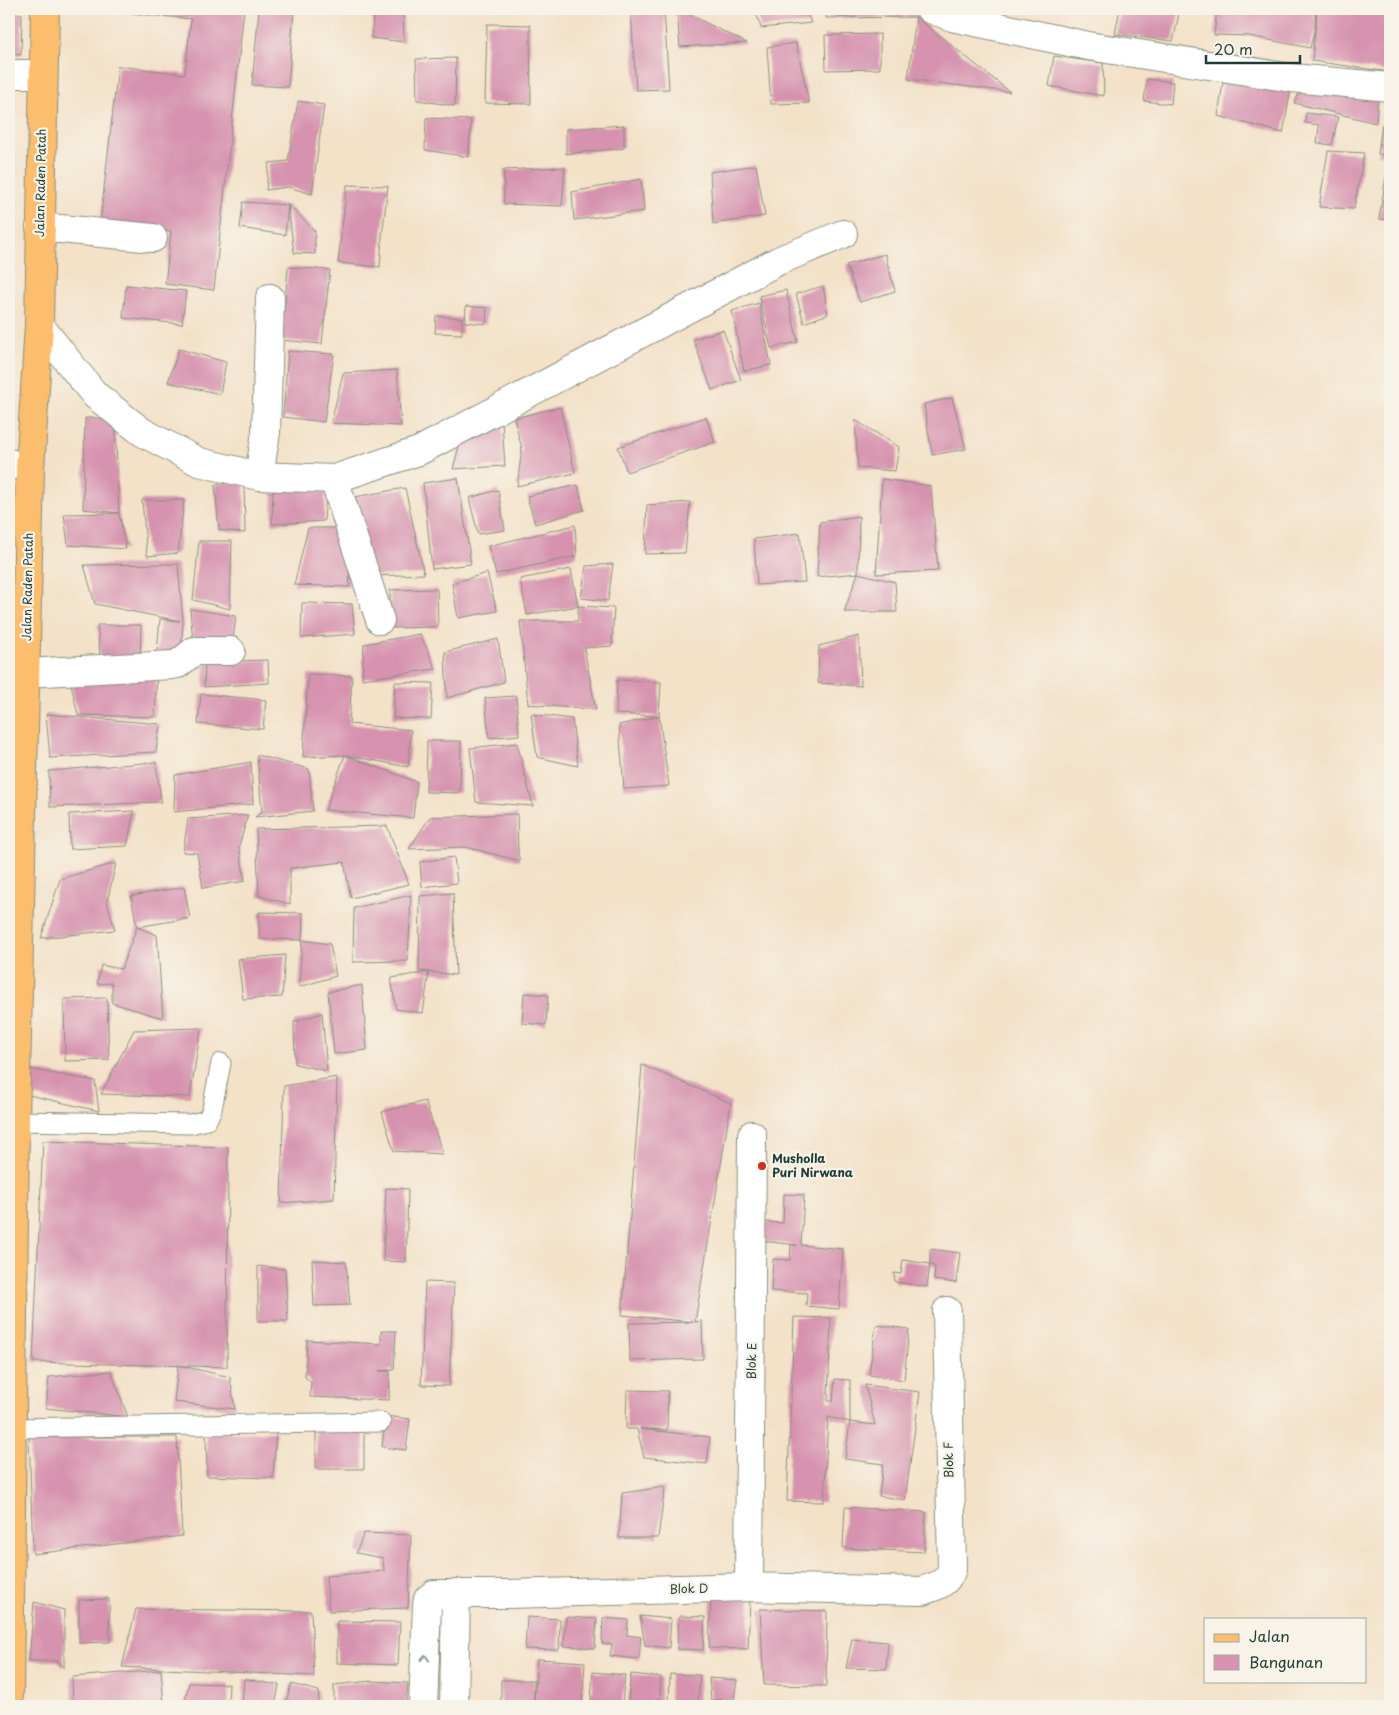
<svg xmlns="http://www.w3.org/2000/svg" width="1399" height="1715" viewBox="0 0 1399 1715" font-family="'Playpen Sans',sans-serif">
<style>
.building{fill:#d692ae}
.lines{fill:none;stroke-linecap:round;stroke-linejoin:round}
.lane-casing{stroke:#898f7e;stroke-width:21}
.street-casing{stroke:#898f7e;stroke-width:30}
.primary-casing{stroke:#898f7e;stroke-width:30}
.lane{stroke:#fff;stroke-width:19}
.street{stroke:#fff;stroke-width:28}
.primary{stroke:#fbbd6e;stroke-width:28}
.oneway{stroke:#8f9e9a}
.poi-dot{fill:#c8321e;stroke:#f7f3e8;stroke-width:2}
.labels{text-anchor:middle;stroke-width:4.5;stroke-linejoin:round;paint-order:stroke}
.street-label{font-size:12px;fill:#1f3d34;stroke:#f7f3e8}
.poi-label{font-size:12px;font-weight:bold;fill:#1f3d34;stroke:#f7f3e8;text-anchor:start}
</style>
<rect width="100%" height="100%" fill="#f7f3e8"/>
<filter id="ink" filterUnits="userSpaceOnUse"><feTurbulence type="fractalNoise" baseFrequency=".02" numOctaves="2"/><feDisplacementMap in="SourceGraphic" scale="10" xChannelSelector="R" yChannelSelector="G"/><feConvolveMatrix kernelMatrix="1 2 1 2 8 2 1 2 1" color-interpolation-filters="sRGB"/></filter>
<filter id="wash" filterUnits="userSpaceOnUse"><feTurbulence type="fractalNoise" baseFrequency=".0096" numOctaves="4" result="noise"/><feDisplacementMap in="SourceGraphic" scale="20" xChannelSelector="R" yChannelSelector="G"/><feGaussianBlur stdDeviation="1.12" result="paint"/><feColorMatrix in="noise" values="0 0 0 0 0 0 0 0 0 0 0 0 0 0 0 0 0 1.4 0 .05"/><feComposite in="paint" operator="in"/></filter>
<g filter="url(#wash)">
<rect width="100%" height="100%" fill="#f3e1c8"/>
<g id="blocks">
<path class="building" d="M121,9h123l-30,281 -49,-6 6,-53 -71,-8 18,-157 67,8 6,-55 -70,-7z
M259,9h35l-6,78 -36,-2z
M374,9h29l1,33 -33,-4z
M631,9h33l5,80 -33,1z
M677,9h1l69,34 -67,4z
M755,9h50l6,14 -50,5z
M827,9h84l5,8 94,75 -102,-13 8,-62 -90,1z
M1120,9h60l-7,32 -58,-7z
M1217,9h98l1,16 -6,23 -61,-12 -35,-1z
M1317,9h73v63l-78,-11z
M9,14h13l-1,41 -12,-1z
M487,24l43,1 1,79 -46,-1z
M880,34v35l-54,1 -1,-35z
M796,43l13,60 -38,1 -4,-57z
M1054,56l49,7 1,33 -55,-10z
M456,58l-1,48 -38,-6 -1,-41z
M1224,76l68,8 -9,49 -65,-17z
M1147,79l26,3 -2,22 -27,-3z
M1302,87l76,8 -2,28 -82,-20z
M298,101l26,4 -12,89 -24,-7 -22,3 3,-27 19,-2z
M1306,113l32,4 -6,28 -15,-2 2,-18 -14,-2z
M426,118l45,2 -2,37 -44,-7z
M1382,124h8v33l-12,-3z
M624,125v23l-58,6v-25z
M1328,151l36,2 -10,56 -35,-2z
M1389,158h1v62l-11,-1z
M756,165l9,51 -52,8 -3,-52z
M565,167l-3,39 -58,-2v-34z
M641,179l3,32 -70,9 -2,-28z
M347,185l41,1 -6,50 -2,31 -42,-4z
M243,202l45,3 -3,30 -45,-7z
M288,205l27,26v23l-21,-1z
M885,254l10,37 -35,11 -14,-37z
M288,267l42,3 -8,74 -40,-4z
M126,285l60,6 -4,33 -59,-6z
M823,286l5,28 -24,9 -8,-29z
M786,290l12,52 -27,6 -12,-52z
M759,303l12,62 -27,6 -12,-60z
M466,306l21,2 -1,16 -21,-2z
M436,316l26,2v16l-27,-1z
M723,330l18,50 -29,10 -19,-51z
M179,349l47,13 -6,32 -52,-12z
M288,351l46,3 -10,68 -41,-5z
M397,370l4,56 -70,-3 12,-50z
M952,398l14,51 -34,6 -8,-51z
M560,407l15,66 -58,13 5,-37 -8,-31z
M706,417l9,25 -88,30 -9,-25z
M85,418h30l4,95 -36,-4z
M855,420l44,27 -4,24 -37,-3z
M502,422l3,44 -52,3 8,-30z
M458,478l13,86 -39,5 -9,-86z
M882,479l49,7 7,85 -62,3z
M244,481l1,52 -26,-3 -4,-45z
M578,485l6,25 -49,14 -8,-28z
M273,488l53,4 -2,29 -52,3z
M405,488l19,86 -50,2 -25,-78z
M498,490l7,40 -27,4 -9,-36z
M142,500h42l-6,53 -31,3z
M690,502l-5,51 -40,1 2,-49z
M119,513l7,36 -58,-4 -4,-31z
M859,516l-1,57 -41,4 3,-55z
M575,525l2,31 -81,18 -8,-28z
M308,528h38l4,59 -56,-2z
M800,533l5,49 -48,3 -3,-46z
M199,541h33l-2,68 -37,-9z
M178,564l5,58 -2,33 -24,-3 3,-33 20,2 -85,-17 -11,-39z
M613,564l-5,37 -27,-3 5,-32z
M571,569l7,37 36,2 -2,38 -28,2 12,62 -68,-6 -8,-83h58v-15l-51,9 -7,-36z
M487,573l10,38 -39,7 -6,-35z
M858,573l37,9 2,30h-53z
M437,589l1,38 -48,1v-38z
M302,603l50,1 3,30 -54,4z
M190,609l46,7 -3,24 -40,1z
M97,625h44l-1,35 -39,4z
M420,634l16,35 -74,10 2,-35z
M859,636l2,50 -43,-3 1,-37z
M498,639l6,43 -57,16 -2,-46z
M268,660l1,23 -65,4 1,-25z
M157,671l-2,46 -77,-2 -8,-36z
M308,674l44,2 -3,48 62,6 -3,37 -63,-12 72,27 -4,36 -88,-8 20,-55 -42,2z
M617,680l44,2 -2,34 10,70 -45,3 -5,-64 40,-9 -43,-2z
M395,682l38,1 -2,36 -38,-1z
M201,694l65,6 -3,29 -65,-5z
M516,696l3,39 -30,3 -4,-40z
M46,714l114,10 -4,28 -106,6z
M531,714l41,5 6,47 -41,-9z
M427,741h34l-1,52 -34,-1z
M517,743l16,63 -57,-4 -6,-54z
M257,755l52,14 4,42 -58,6 7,-5z
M156,762l5,40 -111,5 -1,-36z
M251,762l2,42 -79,8 1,-37z
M134,811l-7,35 -57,3 -1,-35z
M517,814l1,40 2,7 -54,-14 -57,2 21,-32z
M248,815l-9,31 6,35 -42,7 -6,-35 -14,-1 5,-33z
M387,826l22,58 -58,14 -7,-36 -54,6v36l-31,-8 -3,-67z
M454,857l3,26 -35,4 -2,-25z
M116,863l-9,39 8,28 -74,8 19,-59z
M184,887l6,31 -53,9 20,8 6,83 -51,-15v-20l-15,1 4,-19 20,4 16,-42 -6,-31z
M453,893l3,82 -37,-4 1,-75z
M411,895l-3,66 -55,1 1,-54z
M259,912l44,1 -1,27 -43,-1z
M302,940l28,4 6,32 -37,11z
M285,955l-3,42 -39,2 -5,-40z
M429,972l-6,41 -27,-4 -5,-31z
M362,985l5,65 -33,4 -6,-62z
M524,993l24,2 -2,30 -24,-2z
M107,998l2,62 -44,1 -1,-62z
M322,1013l5,58 -32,-7 -1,-42z
M201,1028l-11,69 -89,-3 33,-64z
M642,1065l89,38 -36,219 7,-1 1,38 -73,2 -1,-38 64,-1 -71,-7z
M23,1068l72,13 4,30 -79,-18z
M337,1077l-3,122 -53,4 3,-117z
M425,1101l18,53 -49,-3 -12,-39z
M43,1141l185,6 -1,220 -194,-5z
M386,1188l22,1 -2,73 -23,-1z
M784,1194l20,1 -3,50 42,4 -4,60 -33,-3 1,-13 -36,-2 2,-32 17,1 1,-15h6l-35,-4 2,-19 19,1z
M930,1249l30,4 -4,30 -22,-3 1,-13 -5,-3z
M312,1260l34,2 4,43 -36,1z
M903,1260l27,4 -3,23 -32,-5 -1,-9 7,1z
M258,1266l27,3 3,52h-30z
M425,1282l29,1 -5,103 -28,-1z
M794,1317l37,1 -3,83h5l2,-22 15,1v42l25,3 -10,-40 55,7 -15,108 -26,-4 4,-32 -38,-5 5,-37 -22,-5 -4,85 -37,-1z
M876,1325l33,4 -5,51 -35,-5z
M381,1331h15l-2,39 -15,1h11l-1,29 -79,-3 1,-15 -6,-5 2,-37 74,4z
M178,1365l52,12 5,32 -61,-7z
M111,1371l17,46 -82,-9 3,-31z
M627,1390l41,1 -1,39 -27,-1 70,8 -3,27 -63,-7 -7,-28h-11z
M386,1416l24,3 -4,31 -24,-3z
M316,1429h48v40h-48z
M276,1432l-3,46 -66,-2 -1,-43z
M29,1437h148l5,99 -149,18z
M665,1487l-7,51h-39l3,-45z
M845,1507l81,5 -2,40 -81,-4z
M364,1533l47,2 -3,73 -79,3 -3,-35 58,-5 -1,-13 -27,-5z
M711,1597l39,2 -2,50 -39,-1z
M109,1599l1,43 -31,1v-43z
M34,1602l30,8v58l-7,-7h-28z
M136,1609l175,2 3,65 -192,-9z
M760,1609l67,2 -1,75 -62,-1z
M640,1616l31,3 -2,29 -24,-3z
M679,1616l26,1 -2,33 -26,-1z
M527,1617l33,2 -1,31 -34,-1z
M566,1617l31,2 -2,29 -31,-2z
M603,1618l25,2 -1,15 14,2 -2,22 -29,-3 2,-12h-10z
M337,1621l63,1 -2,43 -61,-2z
M852,1639l36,3 -2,27 -40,-1z
M537,1659l48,3 -3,44h-81v-26h33v20z
M161,1670l3,36h-91l-1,-29z
M593,1672l32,3 -3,28 -31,-3z
M631,1674l30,3 -2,28 -31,-3z
M670,1674l30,1 -2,27 -29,-1z
M709,1678l28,2 -3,19 -23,1z
M244,1679l35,6 -4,21h-33z
M371,1681l37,2 -2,23h-72v-21z
M189,1683l40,1 -1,22h-44z
M291,1684l28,7 -1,15h-33z"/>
</g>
</g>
<g filter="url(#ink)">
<use href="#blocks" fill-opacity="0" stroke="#898f7e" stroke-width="1"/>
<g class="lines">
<g class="lane-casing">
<path id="lane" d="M15,1121l175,3 17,-4 5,-11 9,-46
M11,1428l370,-6"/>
</g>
<g class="street-casing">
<path id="street" d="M930,9l22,8 136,29 204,32 98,9
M9,74h33
M40,227l113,11
M39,325l56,70 47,37 57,30 60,14 75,3 85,-28 359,-190 65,-27
M9,463l21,6
M259,476l7,-44 4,-134
M334,479l46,141
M26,673l146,-8 6,-1 16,-13h37
M749,1587l3,-452
M423,1706l4,-101 1,-6 6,-5h75l240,-7 173,4c14,-5 25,-7 30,-22l-5,-258
M454,1706l2,-113"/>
</g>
<g class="primary-casing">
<path id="primary" d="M9,1706l6,-585 15,-652 9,-144 6,-316"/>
</g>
<use href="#lane" class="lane"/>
<use href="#street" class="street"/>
<use href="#primary" class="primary"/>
</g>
<defs><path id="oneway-chevron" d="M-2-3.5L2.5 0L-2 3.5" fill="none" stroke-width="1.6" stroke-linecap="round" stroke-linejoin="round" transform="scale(1.25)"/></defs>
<use class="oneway" href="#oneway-chevron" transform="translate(425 1658) rotate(-87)"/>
</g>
<circle class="poi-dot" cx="762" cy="1166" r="5"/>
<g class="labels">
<g class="street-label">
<text transform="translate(41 183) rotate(-89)" y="4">Jalan Raden Patah</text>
<text transform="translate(28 587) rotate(-89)" y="4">Jalan Raden Patah</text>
<text transform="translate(752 1361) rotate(-89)" y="4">Blok E</text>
<text transform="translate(949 1460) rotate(-91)" y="4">Blok F</text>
<text transform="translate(689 1589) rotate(-2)" y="4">Blok D</text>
</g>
<g class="poi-label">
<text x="772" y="1163">Musholla<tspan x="772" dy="14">Puri Nirwana</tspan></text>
</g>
</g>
<rect width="1399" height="1715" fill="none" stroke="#f7f3e8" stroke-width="30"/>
<rect x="1204" y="1618" width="162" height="65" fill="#f7f3e8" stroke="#a1aaa0"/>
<rect x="1214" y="1634" width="25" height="8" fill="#fbbd6e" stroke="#a1aaa0"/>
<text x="1249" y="1642" font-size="15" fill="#1f3d34">Jalan</text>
<rect x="1214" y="1655" width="25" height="15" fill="#d692ae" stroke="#a1aaa0"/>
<text x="1249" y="1668" font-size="15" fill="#1f3d34">Bangunan</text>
<path d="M1206 55v8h94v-8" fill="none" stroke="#1f3d34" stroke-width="2.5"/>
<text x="1214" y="55" font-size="15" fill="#1f3d34" stroke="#f7f3e8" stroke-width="4" paint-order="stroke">20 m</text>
</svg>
